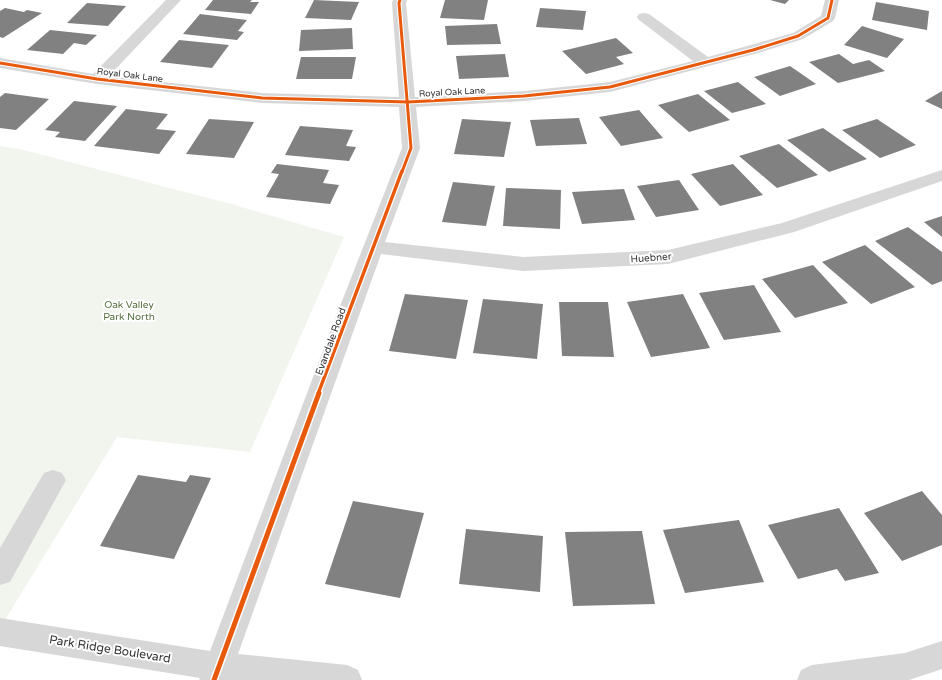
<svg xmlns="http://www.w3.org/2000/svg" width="942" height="680" viewBox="0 0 942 680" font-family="'Varela Round',sans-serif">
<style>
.green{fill:#f1f5ed}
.building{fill:#818181}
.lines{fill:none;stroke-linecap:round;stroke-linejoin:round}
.minor{fill:#d7d7d7;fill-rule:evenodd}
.cycleway-far2-casing{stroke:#fff;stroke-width:5}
.cycleway-far1-casing{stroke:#fff;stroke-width:6}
.cycleway-casing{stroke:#fff;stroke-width:8}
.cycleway-far2{stroke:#e8590c;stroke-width:3}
.cycleway-far1{stroke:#e8590c;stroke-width:3.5}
.cycleway{stroke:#e8590c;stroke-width:5}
.labels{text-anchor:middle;stroke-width:4;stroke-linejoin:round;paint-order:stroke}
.far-street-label{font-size:9px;fill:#333;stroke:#fff}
.street-label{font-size:10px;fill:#333;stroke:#fff}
.park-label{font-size:10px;fill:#56703f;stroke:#fff}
.near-street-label{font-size:12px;fill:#333;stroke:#fff}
</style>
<rect width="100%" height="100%" fill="#fff"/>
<path class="green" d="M0,146l20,3 211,55 113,33 -94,215 -133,-15 -117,191z"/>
<path class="building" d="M213,0h39l-2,2h9l-8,12 -46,-4z
M314,0l45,2 -8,18 -46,-2z
M445,0h43l-4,20 -44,-2z
M770,0h19l-4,4z
M876,2l53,9 -2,19 -55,-10z
M87,3l39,3 -18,20 -41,-3z
M5,8l19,4 3,-2 15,3 -39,25 -3,-1v-26z
M540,8l46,3 -3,19 -47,-3z
M200,14l47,6 -9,11 6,1 -7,8 -54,-6z
M497,24l4,20 -54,1 -2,-19z
M862,26l42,13 -17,19 -43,-13z
M352,28l1,21 -54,2 2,-21z
M50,30l47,5 -11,10 -12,-2 -11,11 -36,-4z
M616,38l17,15 -17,4 8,7 -38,10 -24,-23z
M179,40l50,5 -17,23 -52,-6z
M505,54l4,23 -50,2 -3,-23z
M839,54l14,10 16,-4 16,11 -47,12 -29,-21z
M301,57h55l-4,22h-56z
M790,66l26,18 -36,12 -26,-19z
M738,82l28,22 -34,9 -28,-22z
M942,91v18l-17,-8z
M5,93l44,6 -33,31 -16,-2v-31z
M698,94l32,26 -41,12 -31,-27z
M74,101l43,5 -32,35 -30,-4 5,-5 -15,-2z
M126,109l42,5 -12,15 20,2 -17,23 -65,-8z
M639,110l24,28 -42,8 -22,-29z
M579,118l8,26 -51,2 -6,-26z
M209,119l45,3 -20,36 -48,-4z
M462,119l49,3 -7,35 -50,-3z
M877,119l39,26 -36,13 -38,-28z
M300,126l53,4 -7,16 10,1 -7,14 -64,-6z
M823,128l44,31 -38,13 -42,-32z
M779,144l39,31 -41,13 -38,-32z
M277,164l52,6 -6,13 16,2 -9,19 -64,-7 13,-23 -8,-1z
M733,164l30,31 -43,11 -29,-32z
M679,180l20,30 -43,7 -19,-31z
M453,182l42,4 -9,40 -44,-4z
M506,188l55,2 -1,39 -57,-3z
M624,189l11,31 -53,4 -10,-32z
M942,216v21l-18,-15z
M908,227l34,25v29l-10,4 -57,-44z
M865,245l50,42 -44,17 -49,-42z
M813,265l35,38 -53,15 -33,-39z
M754,285l27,47 -57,8 -25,-47z
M405,294l63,6 -12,59 -67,-8z
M683,294l27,54 -59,9 -24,-55z
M483,299l60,5 -6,55 -64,-6z
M559,302h49l6,55 -52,-1z
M138,475l48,7 4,-7 21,3 -37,81 -74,-13z
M922,491l20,24v30l-40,16 -38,-48z
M353,501l71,12 -24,85 -75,-14z
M839,508l40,65 -34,8 -8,-12 -39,10 -30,-54z
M739,520l25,62 -79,11 -22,-63z
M466,529l77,7 -3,56 -81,-8z
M642,531l13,73 -82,2 -8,-74z"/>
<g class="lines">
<path class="minor" d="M166,0h15l-72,76 153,17 137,4 -7,-94 1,-3h14l-1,3 9,94 109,-6 86,-9 83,-21 -54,-41 -2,-3 2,-3 5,-1 5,1 59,43 85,-24 28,-17 4,-16h14l-4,18 -2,3 -30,18 -45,14 -148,39 -86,9 -108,6 4,41 -35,94 138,15 145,-7 114,-27 160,-53v11l-148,51 -126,32 -145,7 -142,-17 -143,400 109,11 11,5 4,10h-163l1,-2 -200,-32v-28l210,33 123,-327 69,-176 -3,-41 -137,-4 -165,-19 -97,-16v-10l93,16z
M53,470l9,3 4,7 -56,102 -10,3v-37l44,-75z
M942,641v28l-33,11h-112l4,-10 11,-5 93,-12z"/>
<g class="cycleway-far2-casing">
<path id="cycleway-far2" d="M400,0l-1,3 12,145 -9,24
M0,63l97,16 165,19 146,4 116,-6 86,-9 143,-37 45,-14 30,-18 4,-18"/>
</g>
<g class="cycleway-far1-casing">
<path id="cycleway-far1" d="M318,394l84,-223"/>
</g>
<g class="cycleway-casing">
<path id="cycleway" d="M214,680l105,-287"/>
</g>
<use href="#cycleway-far2" class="cycleway-far2"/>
<use href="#cycleway-far1" class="cycleway-far1"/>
<use href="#cycleway" class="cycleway"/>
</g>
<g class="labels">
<g class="far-street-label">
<text transform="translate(130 75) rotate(7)" y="3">Royal Oak Lane</text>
<text transform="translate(452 92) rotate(-3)" y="3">Royal Oak Lane</text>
</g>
<g class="street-label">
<text transform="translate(651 257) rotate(-4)" y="4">Huebner</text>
<text transform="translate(330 341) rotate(-70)" y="4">Evandale Road</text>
</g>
<g class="park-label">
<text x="129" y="308">Oak Valley<tspan x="129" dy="12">Park North</tspan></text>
</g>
<g class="near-street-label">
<text transform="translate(110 649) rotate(9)" y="4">Park Ridge Boulevard</text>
</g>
</g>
</svg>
